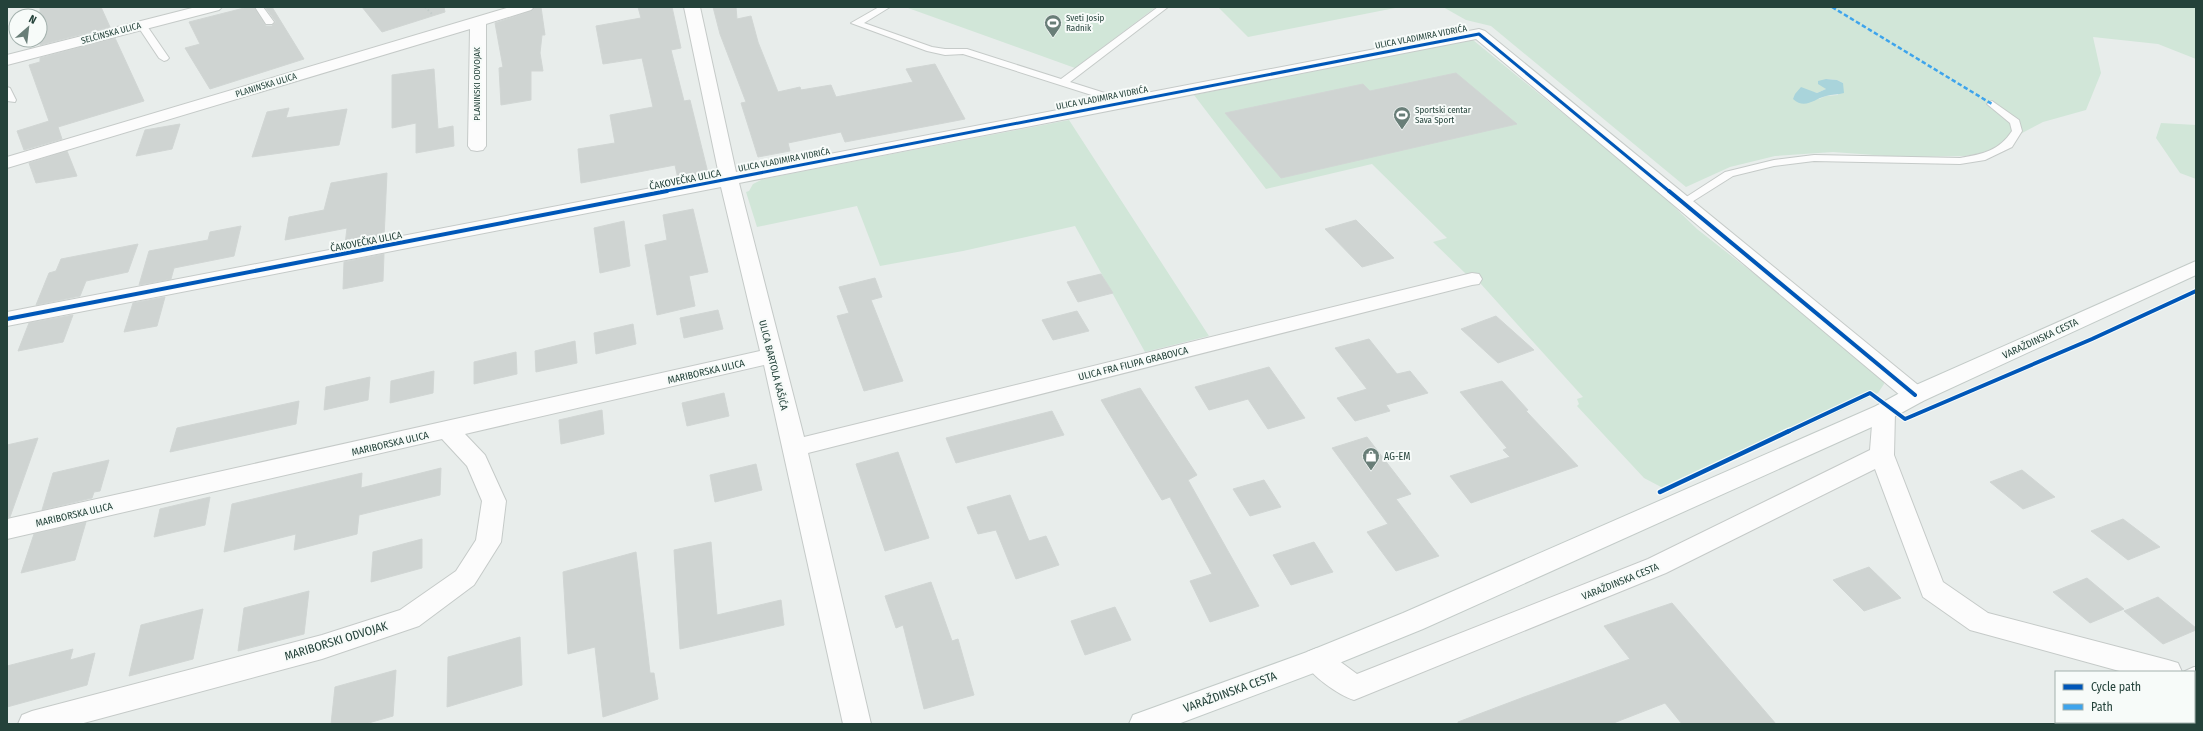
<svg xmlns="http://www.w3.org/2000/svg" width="2203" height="731" viewBox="0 0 2203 731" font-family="'Fira Sans Condensed',sans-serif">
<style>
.green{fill:#d1e6d8;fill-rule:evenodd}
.water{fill:#a9d4db}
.building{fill:#cfd4d2;stroke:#d1d6d4}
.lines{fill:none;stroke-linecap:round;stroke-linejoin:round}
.lane-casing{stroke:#c5cac8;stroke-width:2}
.street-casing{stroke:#c5cac8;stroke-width:2}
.secondary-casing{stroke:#c3cbc8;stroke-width:2}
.path{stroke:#c3ccca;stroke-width:2;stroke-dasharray:1.5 2.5;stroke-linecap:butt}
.lane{fill:#fcfcfc;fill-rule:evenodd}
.street{fill:#fcfcfc;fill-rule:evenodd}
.secondary{fill:#fcfcfc;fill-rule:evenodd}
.quiet{stroke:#3ea4ec;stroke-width:2.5;stroke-dasharray:4.5 2.5;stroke-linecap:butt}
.cycleway-far2-casing{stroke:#f7fbf9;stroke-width:5}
.cycleway-far1-casing{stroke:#f7fbf9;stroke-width:6}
.cycleway-casing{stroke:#f7fbf9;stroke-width:7}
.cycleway-far2{stroke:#0057b8;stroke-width:3}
.cycleway-far1{stroke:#0057b8;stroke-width:4}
.cycleway{stroke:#0057b8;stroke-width:4.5}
.labels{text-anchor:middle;stroke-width:4;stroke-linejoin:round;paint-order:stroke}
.far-poi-label{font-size:9px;fill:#24423a;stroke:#f7fbf9;text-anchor:start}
.far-street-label{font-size:9px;fill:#24423a;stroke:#f7fbf9}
.street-label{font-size:10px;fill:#24423a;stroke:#f7fbf9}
.poi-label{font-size:10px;fill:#24423a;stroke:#f7fbf9;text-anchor:start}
.near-street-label{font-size:12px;fill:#24423a;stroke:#f7fbf9}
</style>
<rect width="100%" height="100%" fill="#e8edeb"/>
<path class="green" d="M910,7h246l-81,61 -167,-60z
M1218,7h182l-152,30z
M1443,7h753v52l-38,-15 -65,-7 8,36 -15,37 -43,12 -57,30 -21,4 -64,1 -68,-5 -58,4 -45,11 -44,20 -195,-161 -25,-6zM1826,79l11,1 6,3 -5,12 -12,1 -7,3 -10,-8 8,2 9,-4 -3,-3z
M1473,40l184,150 40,39 175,137 11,10 1,8 -6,9 -199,93 -16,2 -19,-10 -67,-72 2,-2 -2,-5 6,-2 -112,-124 -5,1 -33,-32 14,-4 -75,-74 -106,25 -72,-94z
M1069,120l140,216 -64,16 -70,-126 -112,25 -83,15 -23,-60 -100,21 -11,-35 3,-1 4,-7 10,-5z
M2161,123l35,2v54l-16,-6 -24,-35z"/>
<path class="water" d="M1826,79l11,1 6,3 1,10c-6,2 -12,1 -18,3 -12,3 -21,14 -33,3l2,-5 6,-7 16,6 9,-4 -8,-5v-3z"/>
<path class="building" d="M40,7h61l9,20 -70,18z
M248,7h6l12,19h6l4,-4 -11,-15h7l32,52 -94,30 -25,-41 15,-4 -11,-22z
M362,7h82l1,5 -63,20z
M536,7h5l4,28h-3l-2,18 3,18h-12v29l-30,5 -2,-37 4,-1 -8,-44 36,-12z
M638,7h34l9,41 -10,2 13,51 6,-1 18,73 -30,6 -3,-14 -94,18 -3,-34 37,-6 -5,-28 43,-8 -11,-49 -39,6 -7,-38 45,-8z
M713,7h23l1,12 14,-3 7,26 20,50 22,-5 1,3 30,-5 5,12 77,-15 -7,-13 29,-5 30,55 -120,23 -4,-10 -53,11 2,8 -32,6 -17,-54 5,-1 -26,-68z
M115,38l29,63 -86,26 4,12 -38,11 -7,-19 32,-10 -20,-56 11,-3v-4z
M434,69l4,60 15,-3 1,20 -38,7v-30l-24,5v-53z
M1456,73l61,51 -236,54 -56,-65 138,-29 7,7z
M289,108l-3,10 61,-9 -8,36 -87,12 15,-45z
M180,124l-8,25 -36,7 9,-26z
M67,151l10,25 -41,7 -7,-20z
M387,173l-3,65 -39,7 2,-17 -62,12 4,-23 35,-7 7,-27z
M693,209l15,63 -19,4 6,30 -38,9 -12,-70 22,-5 -4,-25z
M1356,220l38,38 -32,9 -37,-38z
M624,221l6,45 -30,7 -6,-45z
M241,226l-7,30 -60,12 -3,11 -32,6 10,-34 59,-11 2,-8z
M138,244l-10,28 -42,9 -6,15 -44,9 13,-32 7,-2 5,-12z
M384,254l-1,27 -40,8 1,-27z
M1101,274l12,19 -35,9 -11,-20z
M875,278l7,19 -11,3 32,81 -39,10 -27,-75 12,-3 -10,-26z
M165,297l-8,29 -33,6 9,-29z
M718,310l5,19 -39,9 -4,-20z
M1077,311l12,20 -36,9 -11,-20z
M73,315l-10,27 -45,9 11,-28z
M1496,316l38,34 -36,13 -37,-34z
M633,324l3,20 -40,10 -2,-21z
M1369,339l28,35 13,-3 18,22 -42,12 4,6 -35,10 -18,-23 30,-9 -32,-41z
M575,341l2,22 -41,9 -1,-21z
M516,352l1,22 -43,10v-22z
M1269,367l36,51 -37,11 -20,-30 -39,11 -14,-23z
M434,371l-1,22 -43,10 1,-22z
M370,377l-2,23 -44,10 2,-23z
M1502,381l26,29 -2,1 52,55 -107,37 -21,-27 60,-19 -7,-7 4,-2 -47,-56z
M1140,388l57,87 -9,5 71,126 -49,16 -20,-41 22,-7 -42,-77 -8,3 -61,-100z
M724,393l5,23 -42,10 -5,-23z
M299,401l-3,23 -126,28 7,-24z
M602,410l2,24 -43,10 -2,-24z
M1052,411l12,24 -108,28 -10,-25z
M1367,437l44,57 -15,5 43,57 -43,15 -29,-39 21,-8 -56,-76z
M38,438l-28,79h-3v-72z
M898,452l31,86 -44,13 -29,-87z
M109,460l-9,31 -6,1 -2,6 -50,12 11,-37z
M756,464l6,26 -47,12 -5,-27z
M441,468l-1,27 -81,20 -2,19 -63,16 2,-16 -72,18 8,-48 130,-31 -1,15z
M2022,470l33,27 -32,12 -33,-27z
M1264,480l17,27 -31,9 -17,-27z
M1010,495l19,46 17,-5 13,29 -43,14 -20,-49 -18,4 -11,-27z
M210,497l-5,28 -51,12 6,-28z
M2123,519l37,28 -32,13 -37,-29z
M86,522l-11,38 -54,13 13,-39z
M422,539v29l-51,14 2,-30z
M711,542l6,73 64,-15 3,25 -104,24 -6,-99z
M1314,542l19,30 -42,13 -18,-30z
M636,552l14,121h4l4,26 -55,18 -8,-70 -27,7 -5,-82z
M1869,567l32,31 -37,13 -31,-31z
M2087,578l37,31 -34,14 -37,-31z
M931,582l21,59 6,-2 16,56 -50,14 -21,-84 -7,3 -11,-32z
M309,591l-5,43 -66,17 6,-43z
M2158,597l38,31v2l-33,14 -39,-33z
M1672,603l104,121h-94l-17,-21 -54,21h-153v-2l66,-25 106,-38 -26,-33z
M1115,607l16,33 -46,15 -14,-34z
M203,609l-10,50 -64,17 12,-51z
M520,637l2,48 -75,22 1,-50z
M73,649l-3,11 25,-7 -8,32 -80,22v-41z
M396,670l-3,46 -28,8h-34l4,-37z"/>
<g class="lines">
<g class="lane-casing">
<path id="lane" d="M255,7h8l11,15 -2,2h-6z
M879,7h11l-26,16 68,24 13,2h22l94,30 97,-72h10l-98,75 57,18 1,2 -5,3 -160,-51 -18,1 -18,-4 -76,-28z
M142,22l3,1 24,35 -2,2 -3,1 -5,-3 -22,-33z
M7,87l3,1 6,12 -1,2 -8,-1z
M1992,101l27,19 3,11 -10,16 -27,13 -25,4 -146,-3 -40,5 -41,10 -46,29h-8l-2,-2 48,-31 49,-12 40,-5 146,3c23,-4 39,-7 52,-27l-2,-8 -23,-19z"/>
</g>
<g class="street-casing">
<path id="street" d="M196,7h26l-3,3 -212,55v-10z
M510,7h24l-3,3 -45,14v122l-3,4 -6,1 -6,-1 -3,-4 2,-117 -463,139v-11z
M684,7h16l36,165 743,-143 6,2 438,358 3,6 -3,6 -8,2 -8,-2 -431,-362 -737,144 65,254 668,-164 7,1 3,5 -3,5 -7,1 -664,168 63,271h-28l-79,-359 -299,69 20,21 21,46 -5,41 -27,43 -55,41 -97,33 -242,65h-62l4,-9 10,-4 290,-76 78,-25 56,-39 20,-31 6,-39 -15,-35 -25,-27 -435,100v-20l753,-168 -39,-164 -714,139v-14l712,-137z
M1884,404l8,2 3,6 -1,43 49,127 45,31 180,47 10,3 4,9h-59l-153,-42 -47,-33 -48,-128 -209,104 -312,127c-16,-5 -44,-25 -51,-40l4,-8 10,-4 10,4 30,22 291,-115 222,-109 3,-38 3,-6z
M2194,667h2v24h-2v-19h-11z"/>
</g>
<g class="secondary-casing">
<path id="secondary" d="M2196,261v14l-273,126 -31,17 -469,211 -96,39 -149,56h-49l4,-9 174,-63 96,-39 473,-207 31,-17z"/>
</g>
<path class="path" d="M425,7l8,8"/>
<use href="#lane" class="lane"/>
<use href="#street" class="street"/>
<use href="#secondary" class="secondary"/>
<path class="quiet" d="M1832,7l160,97"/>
<g class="cycleway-far2-casing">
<path id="cycleway-far2" d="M661,192l818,-158 191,158"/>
</g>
<g class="cycleway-far1-casing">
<path id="cycleway-far1" d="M1669,191l246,204
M7,319l660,-128
M1787,432l83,-39 35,26 187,-80 104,-48"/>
</g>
<g class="cycleway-casing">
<path id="cycleway" d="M1660,492l129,-61"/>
</g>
<use href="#cycleway-far2" class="cycleway-far2"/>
<use href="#cycleway-far1" class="cycleway-far1"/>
<use href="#cycleway" class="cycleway"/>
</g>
<defs>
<g id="stadium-pin" transform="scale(0.9)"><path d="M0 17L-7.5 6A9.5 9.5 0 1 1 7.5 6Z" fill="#697e78" stroke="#f7fbf9"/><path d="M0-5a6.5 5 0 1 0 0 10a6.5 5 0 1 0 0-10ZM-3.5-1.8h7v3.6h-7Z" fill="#fff"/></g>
<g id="shop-pin" transform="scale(0.9)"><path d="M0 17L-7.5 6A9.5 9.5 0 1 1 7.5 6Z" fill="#697e78" stroke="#f7fbf9"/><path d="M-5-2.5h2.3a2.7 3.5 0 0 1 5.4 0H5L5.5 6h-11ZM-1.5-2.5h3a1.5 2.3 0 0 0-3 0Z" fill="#fff"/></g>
</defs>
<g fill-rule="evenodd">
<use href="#stadium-pin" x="1053" y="23"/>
<use href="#stadium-pin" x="1402" y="115"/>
<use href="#shop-pin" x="1371" y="456"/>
</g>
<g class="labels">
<g class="far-poi-label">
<text x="1066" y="21">Sveti Josip<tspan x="1066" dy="10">Radnik</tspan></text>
<text x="1415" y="113">Sportski centar<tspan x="1415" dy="10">Sava Sport</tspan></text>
</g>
<g class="far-street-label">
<text transform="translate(111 33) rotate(-15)" y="3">SELČINSKA ULICA</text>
<text transform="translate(1421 37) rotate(-11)" y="3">ULICA VLADIMIRA VIDRIĆA</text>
<text transform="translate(477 84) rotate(-90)" y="3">PLANINSKI ODVOJAK</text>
<text transform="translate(266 85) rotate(-17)" y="3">PLANINSKA ULICA</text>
<text transform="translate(1102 98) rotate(-11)" y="3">ULICA VLADIMIRA VIDRIĆA</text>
<text transform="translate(784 160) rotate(-11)" y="3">ULICA VLADIMIRA VIDRIĆA</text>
</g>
<g class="street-label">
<text transform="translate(685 179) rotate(-11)" y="4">ČAKOVEČKA ULICA</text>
<text transform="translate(366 241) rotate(-11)" y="4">ČAKOVEČKA ULICA</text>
<text transform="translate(2040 338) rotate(-25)" y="4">VARAŽDINSKA CESTA</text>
<text transform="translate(1133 363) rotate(-14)" y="4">ULICA FRA FILIPA GRABOVCA</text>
<text transform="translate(774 365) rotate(76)" y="4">ULICA BARTOLA KAŠIĆA</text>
<text transform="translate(706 371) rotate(-13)" y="4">MARIBORSKA ULICA</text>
<text transform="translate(390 443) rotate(-13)" y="4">MARIBORSKA ULICA</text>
<text transform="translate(74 514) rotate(-13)" y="4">MARIBORSKA ULICA</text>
<text transform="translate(1620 581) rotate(-22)" y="4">VARAŽDINSKA CESTA</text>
</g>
<g class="poi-label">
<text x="1384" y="460">AG-EM</text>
</g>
<g class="near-street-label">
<text transform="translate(336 641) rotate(-17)" y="4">MARIBORSKI ODVOJAK</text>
<text transform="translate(1230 692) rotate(-20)" y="4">VARAŽDINSKA CESTA</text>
</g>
</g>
<rect width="2203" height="731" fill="none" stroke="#24423a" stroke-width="16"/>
<rect x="2055" y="671" width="140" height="52" fill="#f7fbf9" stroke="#a3b1ad"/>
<rect x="2063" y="684" width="20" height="6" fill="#0057b8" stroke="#a3b1ad"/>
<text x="2091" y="691" font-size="12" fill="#24423a">Cycle path</text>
<rect x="2063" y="704" width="20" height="6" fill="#3ea4ec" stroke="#a3b1ad"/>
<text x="2091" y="711" font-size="12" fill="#24423a">Path</text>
<g transform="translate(28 28) rotate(28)"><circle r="19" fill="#f7fbf9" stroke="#a3b1ad"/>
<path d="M0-3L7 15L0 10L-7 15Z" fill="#697e78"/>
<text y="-6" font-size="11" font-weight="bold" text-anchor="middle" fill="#24423a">N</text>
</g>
</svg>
